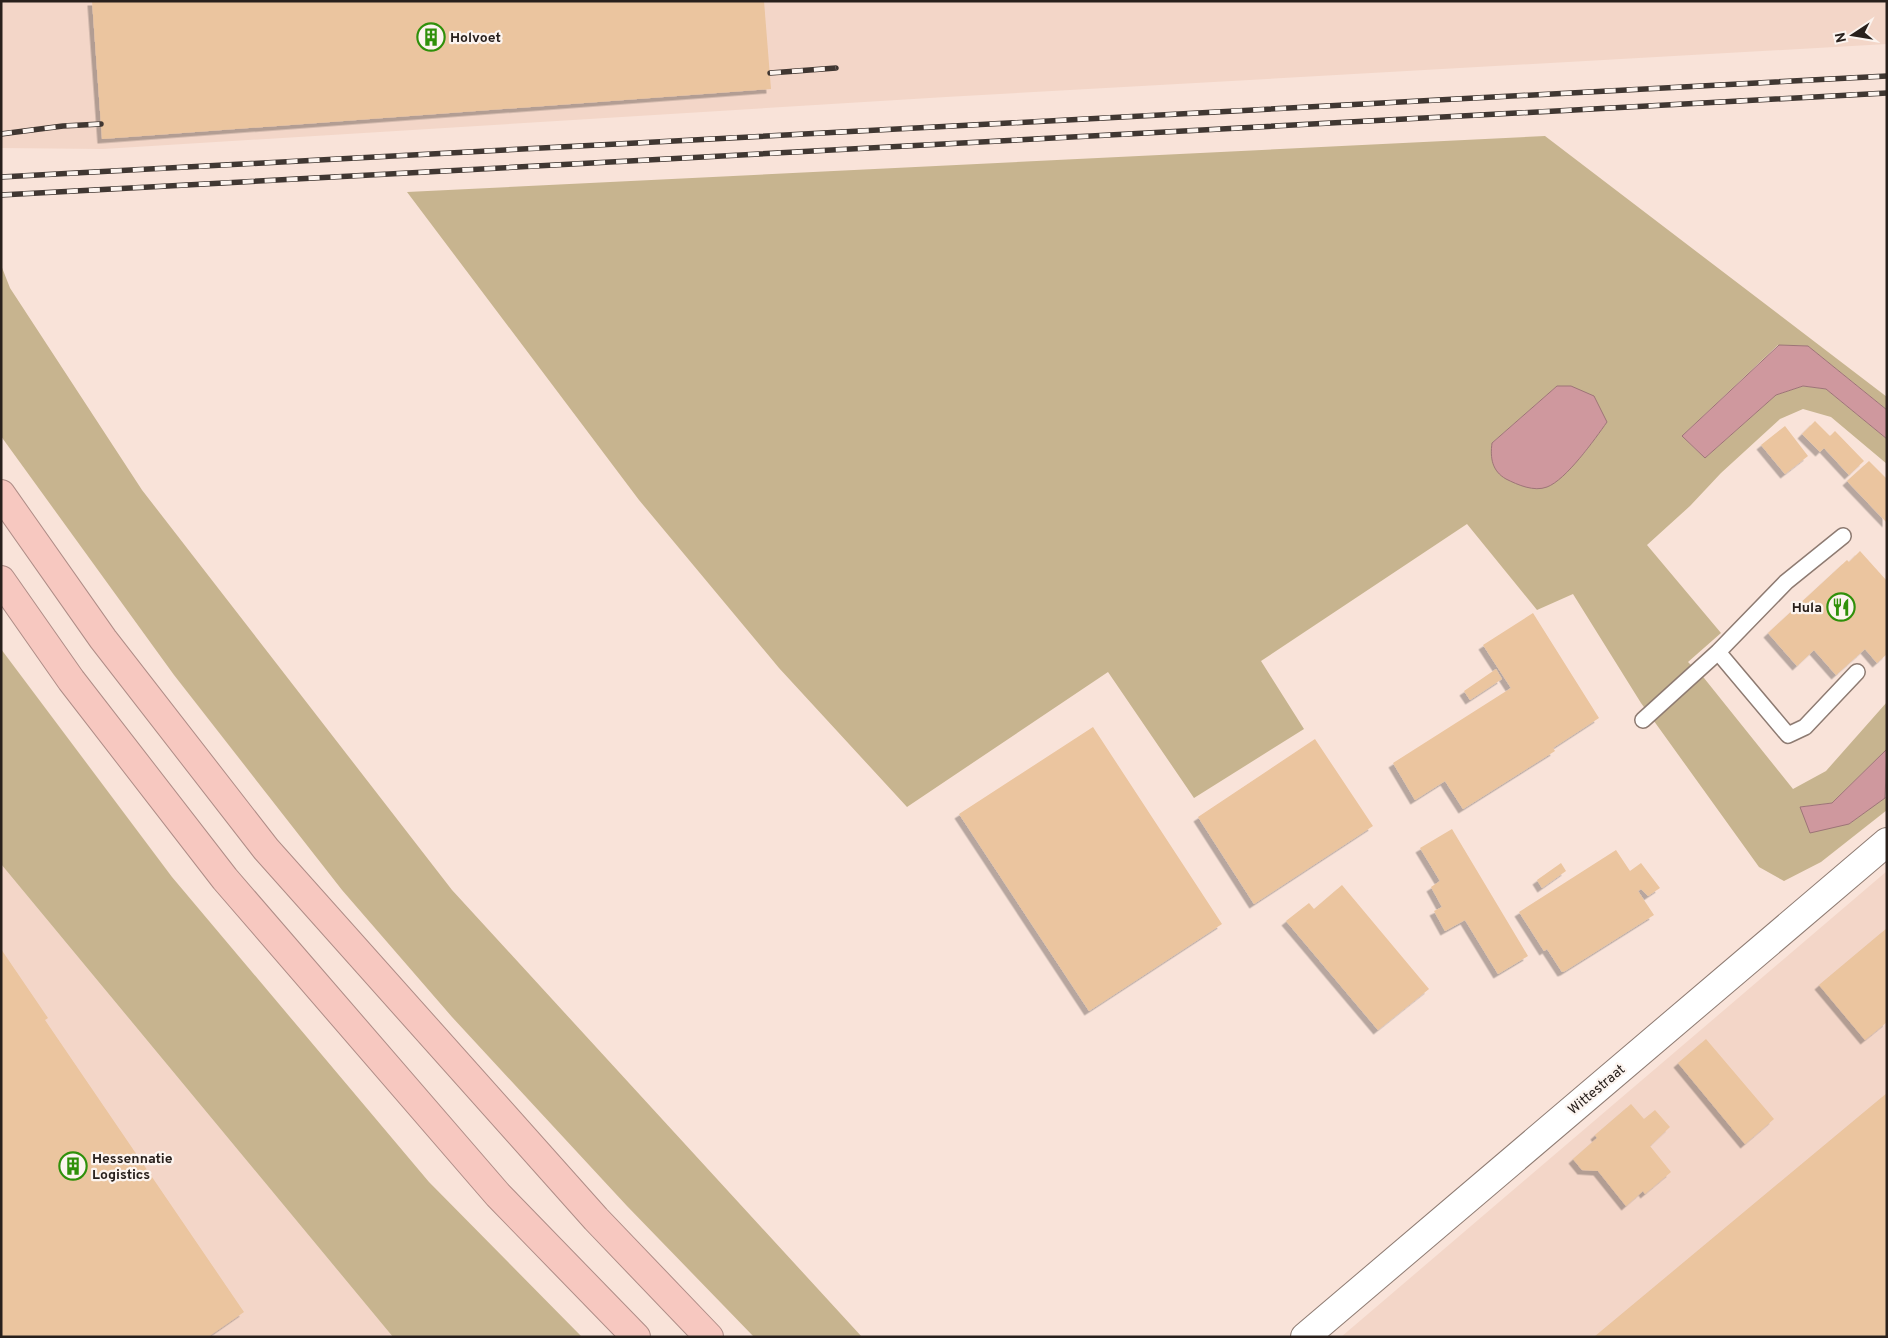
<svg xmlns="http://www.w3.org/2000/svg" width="1888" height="1338" viewBox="0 0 1888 1338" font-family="Overpass,sans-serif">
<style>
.built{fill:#f3d6c8}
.green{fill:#c7b48f;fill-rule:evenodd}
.water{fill:#cf989e;stroke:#9d7477}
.building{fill:#ebc59f;filter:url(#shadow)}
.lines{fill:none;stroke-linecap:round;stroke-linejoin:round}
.service-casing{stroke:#8e7b72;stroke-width:18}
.minor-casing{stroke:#8e7b72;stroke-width:30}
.motorway-casing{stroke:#af8d87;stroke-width:30}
.service{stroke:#fff;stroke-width:15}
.minor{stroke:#fff;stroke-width:28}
.motorway{stroke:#f7c8c0;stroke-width:28}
.rail-casing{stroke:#403732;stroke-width:5.5}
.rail{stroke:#fcf4ef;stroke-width:4;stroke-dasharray:11;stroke-linecap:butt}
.labels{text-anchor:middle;stroke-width:4.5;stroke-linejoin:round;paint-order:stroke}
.poi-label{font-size:14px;font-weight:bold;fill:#28201c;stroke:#fcf4ef;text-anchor:start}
.street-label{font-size:14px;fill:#28201c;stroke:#fcf4ef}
</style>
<defs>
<filter id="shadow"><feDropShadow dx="-4.5" dy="4.5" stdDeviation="0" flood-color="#0004"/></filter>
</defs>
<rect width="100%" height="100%" fill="#f9e3d9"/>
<path class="built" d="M1,1h1886v43l-941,53 -843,52 -102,-1z
M1,864l392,473h-392z
M1887,871v466h-546z"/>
<path class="green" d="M1545,136l342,261v13l-79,-64 -30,-1 -96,91 23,22 71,-63 27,-9 23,3 61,50v25l-56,-47 -28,-8 -23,10 -59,54 -31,33 -43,39 74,88 -33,29 16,16 89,111 33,-18 61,-69v47l-55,54 -32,4 49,17 38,-28v14l-66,52 -37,19 -25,-14 -118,-164 -68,-109 -36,16 -70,-86 -206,137 43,68 -110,69 -86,-126 -201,135 -128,-139 -140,-168 -232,-308zM1557,386h14l36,36 -22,30 -20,22 -73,-31z
M1,265l9,23 132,202 310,400 410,447h-108l-127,-131 -175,-189 -110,-127 -168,-215 -171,-236 -2,-3z
M1,649l171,228 257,305 153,155h-189l-392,-473z"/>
<path class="water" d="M1779,345l29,1 79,64v29l-61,-50 -23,-3 -27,9 -71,63 -23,-22z
M1557,386h14l23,10 13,26c-12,17 -41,58 -60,65 -13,5 -29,-2 -41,-8 -14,-8 -16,-21 -14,-36z
M1887,749l-2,49 -36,26 -39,9 -10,-26 32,-4z"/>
<path class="building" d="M92,1h672l7,88 -669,50z
M1815,421l15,15 5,-5 29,30 -15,14 -25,-27 -4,4 -18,-18z
M1785,426l23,30 -23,18 -24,-29z
M1869,461l18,18v44l-40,-42z
M1860,551l27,30v73l-10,9 -12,-14 -29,26 -22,-25 -17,16 -29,-33 79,-73 2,2z
M1533,613l66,105 -46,30 2,3 -92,58 -18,-28 -30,19 -22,-37 118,-75 -28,-43z
M1496,669l6,10 -32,21 -6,-9z
M1093,727l129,197 -133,87 -130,-197z
M1315,739l58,87 -119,78 -56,-87z
M1452,829l76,127 -30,18 -33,-54 -20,11 -11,-20 8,-4 -11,-20 9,-6 -20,-33z
M1616,850l14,21 11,-8 19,25 -12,8 -7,-7 -3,2 16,24 -89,56 -3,1 -15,-23 -3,2 -25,-39z
M1561,863l5,8 -24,17 -5,-8z
M1342,885l87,104 -51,41 -92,-109 23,-18 5,6z
M1887,928v94l-22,18 -46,-55z
M1,949l47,69 -3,2 199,292 -36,25h-207z
M1706,1039l68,80 -29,25 -67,-81z
M1887,1093v244h-293z
M1631,1104l13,15 11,-9 15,17 -20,19 21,26 -26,22 -2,-3 -17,15 -28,-35 -16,-1 -9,-11 24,-21 -2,-3z"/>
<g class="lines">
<g class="service-casing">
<path id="service" d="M1718,652l70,83 17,-8 52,-55
M1643,720l75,-68 68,-70 57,-46"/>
</g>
<g class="minor-casing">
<path id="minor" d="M1305,1337l582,-495"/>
</g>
<g class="motorway-casing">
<path id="motorway" d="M1,494l102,145 163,210 330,370 113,118
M1,580l70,100 154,199 273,316 138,142"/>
</g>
<use href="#service" class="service"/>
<use href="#minor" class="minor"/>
<use href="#motorway" class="motorway"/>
<g class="rail-casing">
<path id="rail" d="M770,73l66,-5
M1,134l62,-8 38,-2
M1,177l1886,-101
M1,195l1886,-102"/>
</g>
<use href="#rail" class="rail"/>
</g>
<defs>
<g id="building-ring" transform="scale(1.4375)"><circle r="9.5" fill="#fcf4ef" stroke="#2f900a" stroke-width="1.5"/><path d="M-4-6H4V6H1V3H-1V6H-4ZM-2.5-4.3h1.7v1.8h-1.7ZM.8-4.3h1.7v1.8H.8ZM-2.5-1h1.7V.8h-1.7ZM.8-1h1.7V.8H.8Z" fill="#2f900a"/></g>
<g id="restaurant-ring" transform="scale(1.4375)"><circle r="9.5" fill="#fcf4ef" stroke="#2f900a" stroke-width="1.5"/><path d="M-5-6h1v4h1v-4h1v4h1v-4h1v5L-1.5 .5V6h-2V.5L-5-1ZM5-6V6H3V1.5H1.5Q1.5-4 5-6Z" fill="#2f900a"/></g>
</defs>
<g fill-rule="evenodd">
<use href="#building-ring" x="431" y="37"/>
<use href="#restaurant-ring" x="1841" y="607"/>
<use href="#building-ring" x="73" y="1166"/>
</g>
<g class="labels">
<g class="poi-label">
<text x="450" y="42">Holvoet</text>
<text x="1822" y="612" text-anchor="end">Hula</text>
<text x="92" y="1163">Hessennatie<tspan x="92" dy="16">Logistics</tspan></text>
</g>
<g class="street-label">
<text transform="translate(1596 1089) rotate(-40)" y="5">Wittestraat</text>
</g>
</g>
<rect width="1888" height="1338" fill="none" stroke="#28201c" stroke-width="5"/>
<g transform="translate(1853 35) rotate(258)" stroke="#fcf4ef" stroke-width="4" paint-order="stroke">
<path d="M0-4L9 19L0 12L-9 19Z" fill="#28201c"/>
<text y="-8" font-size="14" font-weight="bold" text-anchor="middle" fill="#28201c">N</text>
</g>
</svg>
